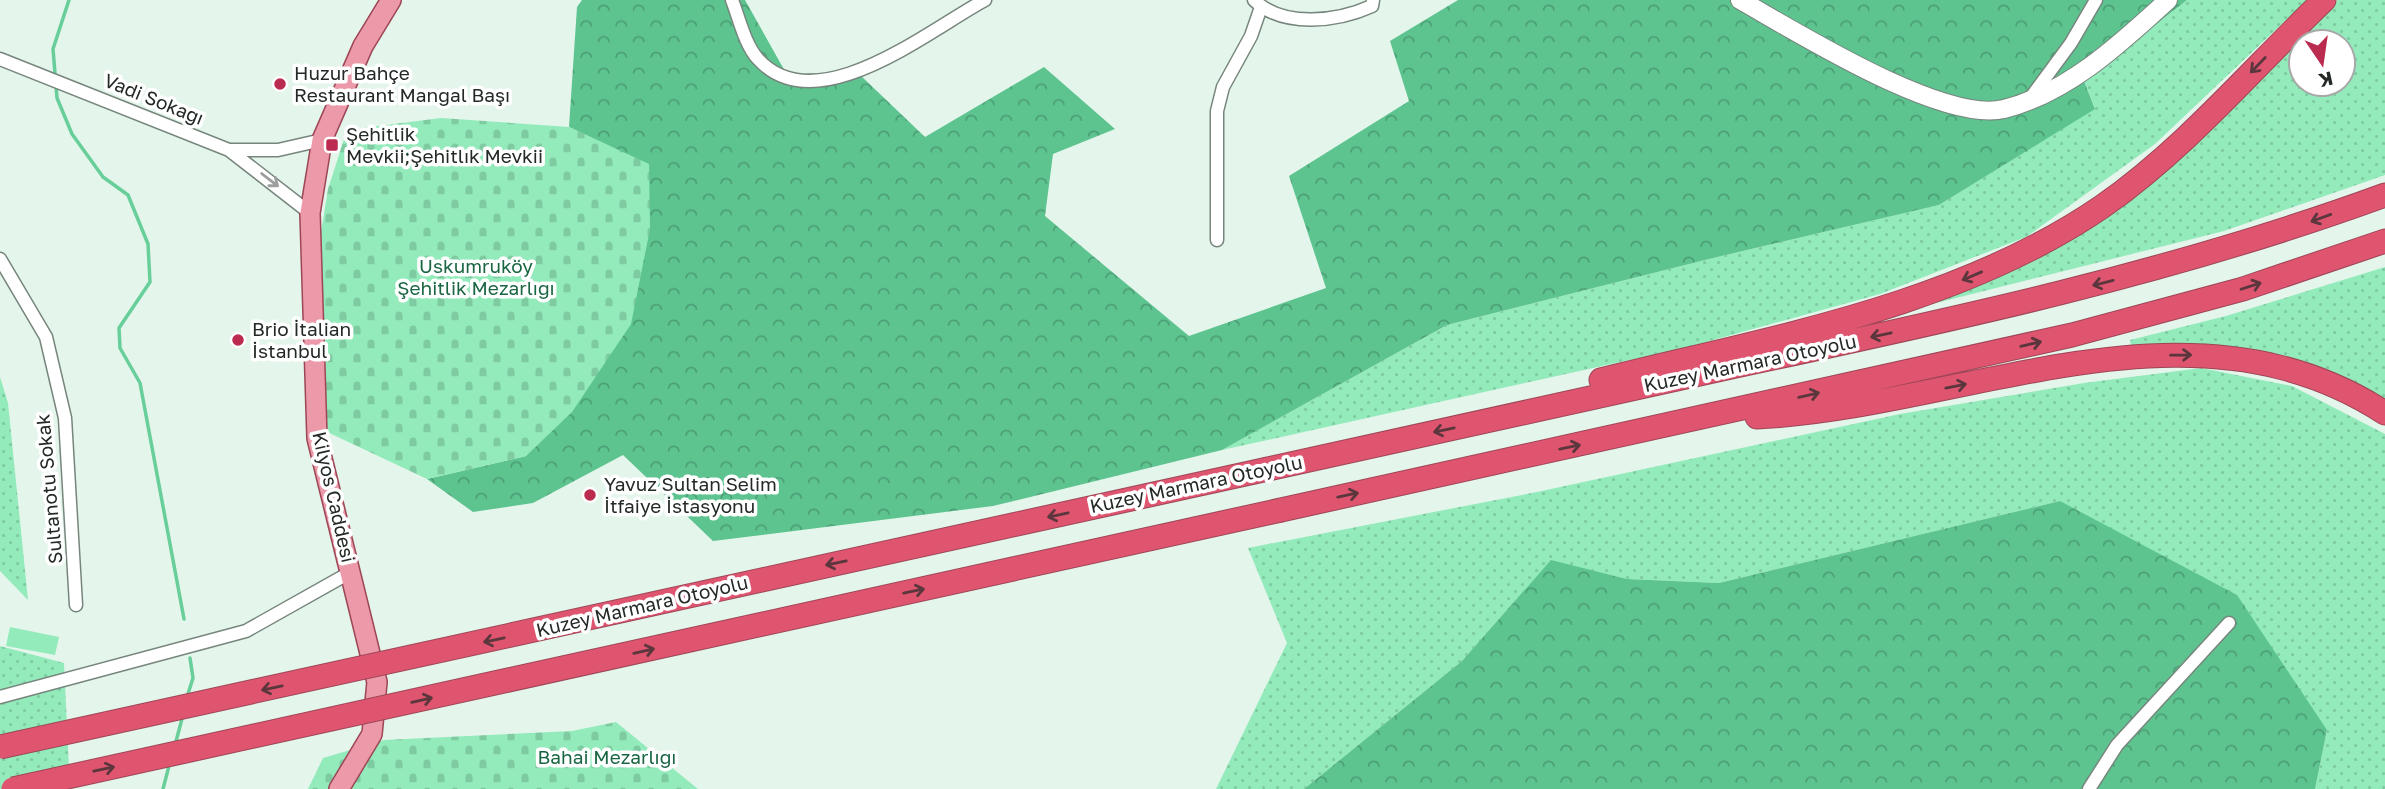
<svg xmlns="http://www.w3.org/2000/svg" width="2385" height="789" viewBox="0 0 2385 789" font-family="'Golos Text',sans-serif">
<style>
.grass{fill:url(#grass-dots);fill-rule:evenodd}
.forest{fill:url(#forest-crowns)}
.cemetery{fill:url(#cemetery-stones)}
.garden{fill:#93ebbb}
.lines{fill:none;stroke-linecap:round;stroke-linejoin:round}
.stream{stroke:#68ce9a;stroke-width:3.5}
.minor-casing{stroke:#77867d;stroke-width:15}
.secondary-casing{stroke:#77867d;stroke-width:20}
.primary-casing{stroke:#9d4656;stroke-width:22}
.motorway-casing{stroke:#9d4656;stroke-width:25}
.minor{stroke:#fff;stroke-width:12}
.secondary{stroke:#fff;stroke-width:18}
.primary{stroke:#ec99a9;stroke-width:19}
.motorway{stroke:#df5570;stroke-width:23}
.motorway-bridge-casing{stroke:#9d4656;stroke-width:25;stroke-linecap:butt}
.motorway-bridge{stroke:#df5570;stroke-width:23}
.oneway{stroke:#5b363c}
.oneway2{stroke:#9c9f9d}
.poi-dot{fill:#bb2b50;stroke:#fff;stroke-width:2.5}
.labels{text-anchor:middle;stroke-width:7;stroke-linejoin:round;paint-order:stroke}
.poi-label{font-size:19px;fill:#232925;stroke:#fff;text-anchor:start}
.street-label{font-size:19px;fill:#232925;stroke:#fff}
.park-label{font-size:19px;fill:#1a6643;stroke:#fff}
</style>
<defs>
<pattern id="grass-dots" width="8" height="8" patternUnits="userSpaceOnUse" patternTransform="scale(1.75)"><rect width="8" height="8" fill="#93ebbb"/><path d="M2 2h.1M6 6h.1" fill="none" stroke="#7ecaa1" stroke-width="1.8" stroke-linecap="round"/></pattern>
<pattern id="forest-crowns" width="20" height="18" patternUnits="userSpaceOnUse" patternTransform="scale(1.75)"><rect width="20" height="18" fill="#5dc490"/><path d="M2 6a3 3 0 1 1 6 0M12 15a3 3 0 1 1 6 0" fill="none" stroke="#4c9f75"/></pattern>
<pattern id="cemetery-stones" width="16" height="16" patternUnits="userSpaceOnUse" patternTransform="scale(1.75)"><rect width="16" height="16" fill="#93ebbb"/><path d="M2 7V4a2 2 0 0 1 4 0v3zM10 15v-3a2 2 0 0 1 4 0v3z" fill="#7ecaa1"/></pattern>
</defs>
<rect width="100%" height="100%" fill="#e4f5eb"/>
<path class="grass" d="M2187,0h120l-152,144 -129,93 -146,57 -192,53 -466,103 225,-125 262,-66 230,-54 156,-97 -11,-27z
M2338,0h47v175l-161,56 -308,77 112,-50zM2301,42h42v42h-42z
M2385,267v132c-77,-49 -165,-60 -254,-53l-1,-6 96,-24z
M2201,368l91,18 93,48v355h-70l12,-59 -267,-229 -341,82 -92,-4 -76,-18 -89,100 -158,128h-88l71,-146 -39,-95 289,-56 363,-78 184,-31z
M0,377l8,26 20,197 -28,-29z
M0,646l64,17 6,126h-70z"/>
<path class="forest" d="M582,0h163l46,82 67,-9 67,64 119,-70 71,62 -62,25 -8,62 144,120 137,-48 -37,-112 120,-75 -19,-60 68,-41h729l-103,81 11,28 -156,96 -230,54 -262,66 -225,125 -229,56 -280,35 -90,-86 -90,48 -60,9 -46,-33 99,-23 123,-291 -80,-38 8,-120z
M2060,501l177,94 90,135 -12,59h-1011l158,-128 89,-101 76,19 92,4z"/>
<path class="cemetery" d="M441,118l128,9 80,37 1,65 -19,95 -59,88 -46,44 -99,23 -102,-48 -5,-192 8,-50 19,-59z
M616,722l82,67h-390l15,-31 61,-18 188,-9z"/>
<path class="garden" d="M10,627l49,10 -4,18 -49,-9z"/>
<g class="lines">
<path class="stream" d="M69,0l-16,49 4,49 15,36 31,43 25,18 20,49 2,38 -31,46 1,20 20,35 44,236
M187,697l6,-19 -3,-20
M175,745l8,-30
M163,789l7,-27"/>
<g class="minor-casing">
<path id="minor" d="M732,0c7,18 13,45 26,59 58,64 171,-29 227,-59
M1254,0c30,29 85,21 118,6l1,-6
M0,59l229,91 81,63
M2029,100l42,-57 25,-43
M229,150h49l44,-10
M1217,240v-129l6,-24 28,-51 10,-29
M0,259l46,78 19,81 11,187
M0,697l246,-66 105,-59
M2089,789l28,-44 112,-122"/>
</g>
<g class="secondary-casing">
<path id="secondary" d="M1740,0c55,31 203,124 264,109 64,-16 117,-66 164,-109"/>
</g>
<g class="primary-casing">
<path id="primary" d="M339,789l33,-55 5,-52 -60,-244 -7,-225 12,-73 41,-94 28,-46"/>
</g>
<g class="motorway-casing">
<path id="motorway" d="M1601,380c168,-42 357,-74 502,-174 83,-58 149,-137 221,-206
M1757,417c209,-10 432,-131 628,-4
M1268,469c155,-34 309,-69 463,-102 221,-47 441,-94 654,-172
M1281,510l791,-175 171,-46 142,-48"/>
</g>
<use href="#minor" class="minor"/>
<use href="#secondary" class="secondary"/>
<use href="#primary" class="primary"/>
<use href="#motorway" class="motorway"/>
<g class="motorway-bridge-casing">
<path id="motorway-bridge" d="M0,747l1268,-278
M13,789l1268,-279"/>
</g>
<use href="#motorway-bridge" class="motorway-bridge"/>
</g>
<defs><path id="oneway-shaft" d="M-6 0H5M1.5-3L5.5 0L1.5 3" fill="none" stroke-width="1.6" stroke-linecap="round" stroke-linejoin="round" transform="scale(1.75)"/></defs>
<g class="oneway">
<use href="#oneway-shaft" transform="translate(2258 65) rotate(134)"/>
<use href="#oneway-shaft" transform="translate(2321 218) rotate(160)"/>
<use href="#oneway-shaft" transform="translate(1972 276) rotate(157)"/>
<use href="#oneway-shaft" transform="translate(2103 283) rotate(166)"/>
<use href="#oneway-shaft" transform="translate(2251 286) rotate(-18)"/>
<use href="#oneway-shaft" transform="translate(1881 335) rotate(168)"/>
<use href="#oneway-shaft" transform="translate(2031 344) rotate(-13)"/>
<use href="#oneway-shaft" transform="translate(2181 355) rotate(-1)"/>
<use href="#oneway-shaft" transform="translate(1956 386) rotate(-11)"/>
<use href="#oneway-shaft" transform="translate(1809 395) rotate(-13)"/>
<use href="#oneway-shaft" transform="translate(1444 430) rotate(168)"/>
<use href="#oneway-shaft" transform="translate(1570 447) rotate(-12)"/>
<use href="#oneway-shaft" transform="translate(1348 495) rotate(-12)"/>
<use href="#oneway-shaft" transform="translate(1058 515) rotate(168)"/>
<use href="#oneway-shaft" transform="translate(836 563) rotate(168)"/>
<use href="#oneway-shaft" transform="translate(914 591) rotate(-12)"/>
<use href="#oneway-shaft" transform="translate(494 640) rotate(168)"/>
<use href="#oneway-shaft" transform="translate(644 651) rotate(-13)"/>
<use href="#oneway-shaft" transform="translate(272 688) rotate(168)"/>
<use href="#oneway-shaft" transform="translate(422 700) rotate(-13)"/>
<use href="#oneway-shaft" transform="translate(104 769) rotate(-12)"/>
</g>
<use class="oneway2" href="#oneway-shaft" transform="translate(270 180) rotate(38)"/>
<g class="poi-dot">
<circle cx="280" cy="84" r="7"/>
<rect x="325" y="138" width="14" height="14" rx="3.5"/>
<circle cx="238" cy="340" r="7"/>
<circle cx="590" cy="495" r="7"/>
</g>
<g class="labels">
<g class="poi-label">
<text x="294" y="80">Huzur Bahçe<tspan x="294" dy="22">Restaurant Mangal Başı</tspan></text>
<text x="346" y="141">Şehitlik<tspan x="346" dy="22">Mevkii;Şehitlık Mevkii</tspan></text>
<text x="252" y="336">Brio İtalian<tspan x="252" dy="22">İstanbul</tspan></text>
<text x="604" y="491">Yavuz Sultan Selim<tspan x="604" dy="22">İtfaiye İstasyonu</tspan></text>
</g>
<g class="street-label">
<text transform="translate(154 99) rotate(22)" y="7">Vadi Sokağı</text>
<text transform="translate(1750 363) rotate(-12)" y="7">Kuzey Marmara Otoyolu</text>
<text transform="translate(1196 484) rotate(-12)" y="7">Kuzey Marmara Otoyolu</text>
<text transform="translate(49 489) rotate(-95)" y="7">Sultanotu Sokak</text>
<text transform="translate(334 497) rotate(77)" y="7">Kilyos Caddesi</text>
<text transform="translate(642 606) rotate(-13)" y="7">Kuzey Marmara Otoyolu</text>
</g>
<g class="park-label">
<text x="476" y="273">Uskumruköy<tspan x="476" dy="22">Şehitlik Mezarlığı</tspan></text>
<text x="607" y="764">Bahai Mezarlığı</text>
</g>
</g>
<g transform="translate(2322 63) rotate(167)"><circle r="33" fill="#ffffff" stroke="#a7a9a8" stroke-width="2"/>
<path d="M0-5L12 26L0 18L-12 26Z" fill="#bb2b50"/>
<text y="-10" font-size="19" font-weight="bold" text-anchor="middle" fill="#232925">K</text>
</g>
</svg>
